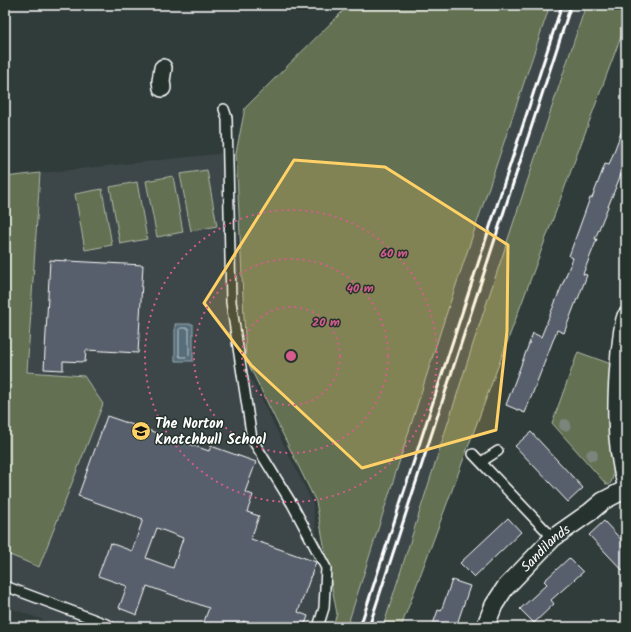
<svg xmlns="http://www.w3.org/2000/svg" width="631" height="632" viewBox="0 0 631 632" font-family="Kalam,sans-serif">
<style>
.built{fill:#3c4649}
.green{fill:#637051;stroke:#b1b8a8}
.water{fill:#576e7a;stroke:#9aa8af}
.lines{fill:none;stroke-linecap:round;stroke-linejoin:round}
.shore{stroke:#bcc5ca;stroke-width:1}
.building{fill:#585f6c;stroke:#fff;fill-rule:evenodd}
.service-casing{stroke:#fff;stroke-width:12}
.minor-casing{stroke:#fff;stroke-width:20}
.service{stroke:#26332d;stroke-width:9}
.minor{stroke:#26332d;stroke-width:17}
.rail{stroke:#fff;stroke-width:3}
.tree{fill:#7b847b}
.marked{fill:#ffd166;fill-opacity:0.2;stroke:#ffd166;stroke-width:3;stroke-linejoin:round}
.ring{fill:none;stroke:#d45d8c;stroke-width:2;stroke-dasharray:2 4}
.labels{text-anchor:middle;stroke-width:3;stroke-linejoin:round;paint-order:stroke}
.poi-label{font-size:14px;font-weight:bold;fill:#fff;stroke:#26332d;text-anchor:start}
.street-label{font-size:14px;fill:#fff;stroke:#26332d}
.centre{fill:#d45d8c;stroke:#26332d;stroke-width:2}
.ring-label{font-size:12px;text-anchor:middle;font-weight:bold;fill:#d45d8c;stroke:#26332d;stroke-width:3;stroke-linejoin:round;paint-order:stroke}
</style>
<rect width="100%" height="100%" fill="#303c3a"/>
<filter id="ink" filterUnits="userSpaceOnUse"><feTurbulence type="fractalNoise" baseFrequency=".025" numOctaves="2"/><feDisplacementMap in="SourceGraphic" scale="8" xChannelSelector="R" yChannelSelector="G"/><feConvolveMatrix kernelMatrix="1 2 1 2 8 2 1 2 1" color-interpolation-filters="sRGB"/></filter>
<g filter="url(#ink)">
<path class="built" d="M550,5h36l-112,336 -91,286h-36l94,-297z
M235,152l7,208 70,142 17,115 -4,10h-263l-57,-21v-429z"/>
<path class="green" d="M349,5h201l-109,325 -94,297h-15l5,-13 -21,-112 -70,-143 -10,-206 9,-45z
M586,5h40v18l-225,604h-18l91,-286z
M207,170l10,56 -26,5 -11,-57z
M40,173l-13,199 57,4 19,28 -64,163 -34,-14v-376z
M173,176l10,56 -26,5 -11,-56z
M137,182l10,57 -27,5 -10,-57z
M102,189l10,56 -27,5 -10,-56z
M578,352l33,12c-4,32 -3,63 1,95 1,8 3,20 -3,26l-3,-1 -54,-61z"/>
<path class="water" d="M175,324h18v37h-18z"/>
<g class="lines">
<path class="shore" d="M181,328h7l1,2v25l-2,2h-7l-1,-2v-25z"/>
</g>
<path class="building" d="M625,122l1,1v39l-31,77h2l-14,35 4,1 -9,24h-1l-13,34 -7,-3 -32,83 -19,-8 27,-72 8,4 32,-79 -4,-2 21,-58h2l13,-34 4,1z
M50,260l93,5 -5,88 -52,-3 -1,12 -22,-1v9l-19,-1z
M107,416l102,35 2,-5 45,16 -11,30 8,3 -6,17 12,4 -8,23 65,23 -18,50 10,4 -4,11h-45l-16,-6 -2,6h-39l7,-19 -62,-22 -10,29 -18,-7 8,-22 -29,-10 12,-33 22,8 11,-32 -65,-23zM157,528l26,10 -10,30 -27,-10z
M531,432l52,56 -15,14 -53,-56z
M508,518l13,14 -47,45 -14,-14z
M604,521l22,24v29l-37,-39z
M569,558l14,14 -32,28 3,4 -20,19 -14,-14 27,-25 -3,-3z
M452,580l18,6 -14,41h-24l6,-17 3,1z"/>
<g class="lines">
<g class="service-casing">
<path id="service" d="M224,109l3,9 4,184 21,137 40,65 34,64 -2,40 -6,19
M473,454l80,84
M481,462l17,-11
M5,586l104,39v2"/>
</g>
<g class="minor-casing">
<g id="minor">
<path d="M162,88l-1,-7 2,-13"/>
<path d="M626,316c-4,11 -4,24 -6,36 -4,44 -6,89 6,132"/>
<path id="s1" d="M485,627l9,-22 11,-17 48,-50 37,-26 13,-11 23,-12"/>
</g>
</g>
<use href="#service" class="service"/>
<use href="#minor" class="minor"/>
<path class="rail" d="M360,627l202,-622
M369,627l202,-622"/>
</g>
<g class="tree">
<circle cx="565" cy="425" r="6"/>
<circle cx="592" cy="455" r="6"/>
</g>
</g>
<path class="marked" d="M294,160l91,7 123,78 -1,86 -11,99 -134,38 -111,-103 -47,-62z"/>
<g class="ring">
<circle cx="291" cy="356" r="49"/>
<circle cx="291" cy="356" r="97"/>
<circle cx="291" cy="356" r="146"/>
</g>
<defs>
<g id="school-disc" transform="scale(1)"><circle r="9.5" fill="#ffd166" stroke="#26332d"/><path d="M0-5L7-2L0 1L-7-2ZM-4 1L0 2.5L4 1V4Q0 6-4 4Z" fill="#111"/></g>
</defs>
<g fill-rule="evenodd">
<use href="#school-disc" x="141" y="431"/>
</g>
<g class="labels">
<g class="poi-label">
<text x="155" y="428">The Norton<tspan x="155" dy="16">Knatchbull School</tspan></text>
</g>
<g class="street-label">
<text dy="5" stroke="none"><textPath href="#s1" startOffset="101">Sandilands</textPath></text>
</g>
</g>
<circle cx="291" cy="356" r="6" class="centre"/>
<g class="ring-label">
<text x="394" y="257">60 m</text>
<text x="360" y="292">40 m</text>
<text x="326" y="326">20 m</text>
</g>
<rect width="631" height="632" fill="none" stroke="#26332d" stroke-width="20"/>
<rect x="10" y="10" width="611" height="612" fill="none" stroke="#fff" stroke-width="1.5" filter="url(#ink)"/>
</svg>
